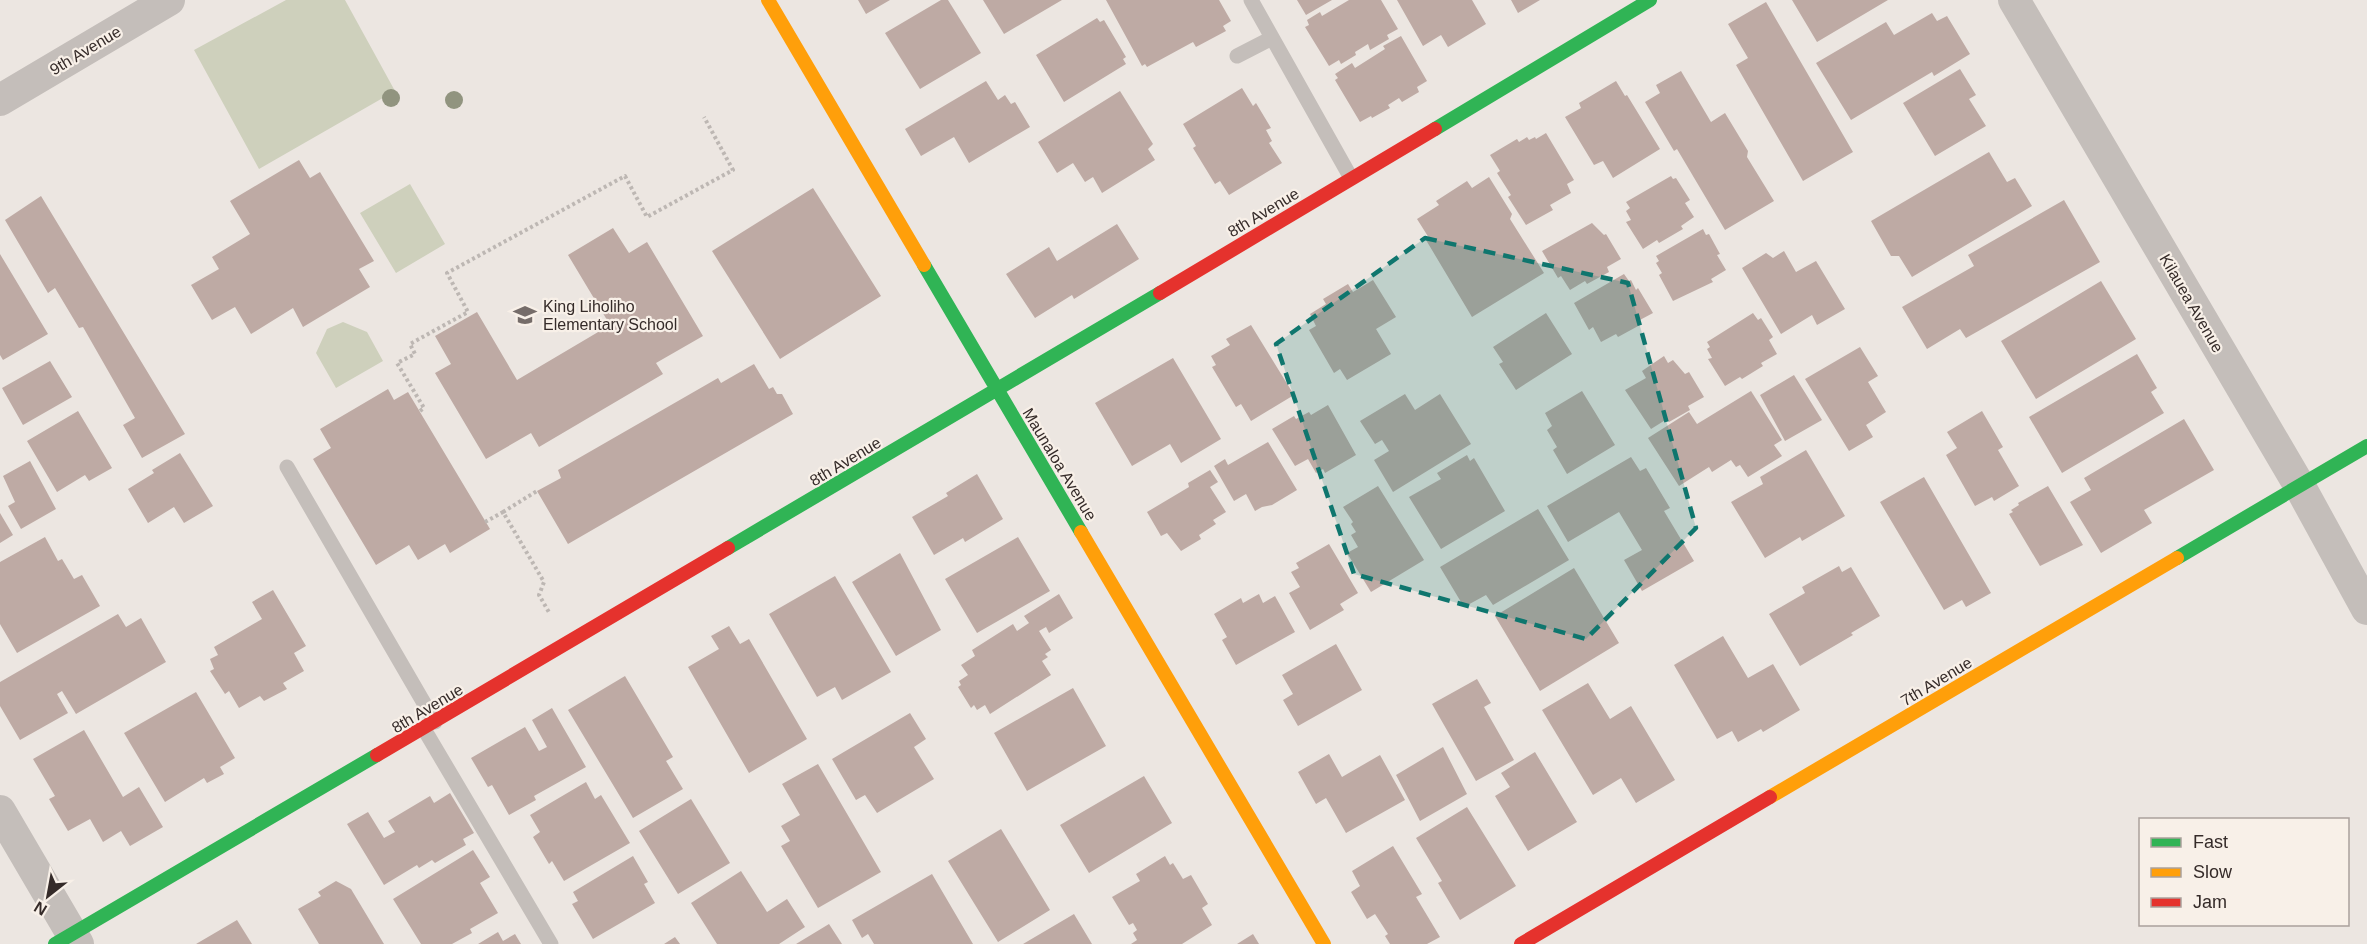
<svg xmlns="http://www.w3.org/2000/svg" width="2367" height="944" viewBox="0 0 2367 944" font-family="Arial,sans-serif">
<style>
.green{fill:#ced0bc}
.building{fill:#beaaa4}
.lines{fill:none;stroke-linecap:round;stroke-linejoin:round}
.path{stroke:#bdb7b3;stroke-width:4;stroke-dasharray:3 3;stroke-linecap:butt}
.lane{stroke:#c4beba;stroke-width:15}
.street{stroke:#c4beba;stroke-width:32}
.fast{stroke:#30b455;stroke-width:14}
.slow{stroke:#ff9f0a;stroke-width:14}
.jam{stroke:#e5322d;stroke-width:14}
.tree{fill:#91947f}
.marked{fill:#0f766e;fill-opacity:0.2;stroke:#0f766e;stroke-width:4.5;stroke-dasharray:12 8;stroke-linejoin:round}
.labels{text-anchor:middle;stroke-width:4.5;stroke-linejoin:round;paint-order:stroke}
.street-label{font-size:16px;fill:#352b29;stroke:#f8f0e8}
.poi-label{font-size:16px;fill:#352b29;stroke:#f8f0e8;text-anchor:start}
</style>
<rect width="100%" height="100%" fill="#ece6e1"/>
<path class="green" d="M286,0h59l50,91 -136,78 -65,-119z
M410,184l35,60 -49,29 -36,-60z
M343,322l24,10 16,29 -47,27 -20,-35 11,-24z"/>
<path class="building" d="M858,0h32l-24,14z
M941,0h7l33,53 -61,36 -35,-56z
M983,0h79l-58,34z
M1106,0h113l12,21 -8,5 3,5 -30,16 -3,-5 -46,25 -2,-3 -3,2z
M1297,0h35l-26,15z
M1349,0h32l17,29 -11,6 2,4 -19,11 -2,-6 -13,8 1,3 -15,9 -2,-4 -10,6 -24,-39 4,-2 -2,-5 13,-8 2,4z
M1397,0h75l14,24 -38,23 -7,-12 -18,11z
M1511,0h29l-22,13z
M1792,0h96l-71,42z
M1766,2l87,150 -50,29 -67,-116 12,-7 -20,-34z
M1932,13l5,8 10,-5 23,38 -36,22 -2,-4 -81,48 -35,-57 70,-41 8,13z
M1097,18l3,4 4,-2 22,37 -3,2 3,5 -62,38 -28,-47z
M1401,36l26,45 -10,6 2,5 -17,10 -3,-4 -11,7 2,3 -18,10 -1,-2 -11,6 -25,-42 3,-2 -3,-4 17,-11 3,5 30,-19 -2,-3z
M1960,69l16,26 -7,4 17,27 -51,30 -32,-53z
M1681,71l30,51 14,-9 23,38 -1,6 27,44 -49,29 -48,-81 -3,2 -29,-49 15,-9 -4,-8z
M986,81l12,19 7,-5 6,9 4,-2 15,25 -61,36 -15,-26 -33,19 -16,-27z
M1616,81l9,15 2,-1 33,54 -47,29 -10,-17 -9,4 -29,-48 16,-9 -2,-5z
M1242,88l11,18 3,-3 15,25 -5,2 6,11 -3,2 13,20 -53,32 -9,-14 -5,3 -22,-36 3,-2 -13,-22z
M1120,91l33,53 -5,5 7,11 -53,33 -9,-16 -8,5 -12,-19 -16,10 -19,-31z
M1546,133l28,47 -7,4 4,9 -21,12 3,5 -27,15 -18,-28 3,-2 -14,-22 3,-2 -10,-16 27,-16 2,3 8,-5 2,3 6,-3 1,2z
M1989,152l18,30 8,-4 17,28 -120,71 -13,-21h-8l-20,-35z
M299,160l11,18 10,-6 54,89 -15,8 11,18 -67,40 -10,-19 -42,26 -16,-27 -23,13 -21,-35 28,-16 -7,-12 38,-23 -20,-33z
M1671,176l2,3 3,-1 14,22 -5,3 9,14 -13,9 2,3 -24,14 -2,-3 -14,9 -17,-27 5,-2 -5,-9 4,-3 -4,-6z
M1489,177l23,37 -2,5 34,54 -72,44 -46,-77 3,-2 -12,-19 22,-14 -3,-4 31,-20 5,7z
M813,188l68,108 -101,63 -68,-108z
M41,196l144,238 -43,24 -19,-33 12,-7 -52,-91 -4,1 -24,-40 -7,5 -43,-73z
M2064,200l36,62 -134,76 -6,-9 -33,20 -25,-42 72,-41 -6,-11z
M1592,223l12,12 2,-1 15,25 -14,8 2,5 -22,12 -2,-3 -15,9 -9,-14 -3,2 -16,-27z
M1117,224l22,35 -65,40 -2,-4 -37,23 -29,-44 43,-27 8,14z
M613,228l16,25 18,-11 56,94 -47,27 7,11 -124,73 -8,-14 -45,26 -51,-86 16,-9 -16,-28 42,-24 40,68 93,-55 -42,-70z
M1703,229l3,6 3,-1 11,20 -3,1 9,15 -15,9 2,3 -40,19 -14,-26 3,-2 -6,-10 3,-2 -3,-5z
M1784,251l12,21 20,-11 29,48 -28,16 -5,-10 -31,19 -39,-66 24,-15 7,5z
M0,254l48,80 -45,26 -3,-5z
M1624,274l5,7 2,-1 5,10 2,-2 15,25 -15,8 2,4 -22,12 -2,-3 -15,8 -8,-15 -4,3 -15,-27z
M1373,280l23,37 -20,12 15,25 -44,26 -7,-11 -6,4 -25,-43 7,-4 -6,-12 16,-10 -3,-5 25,-15 5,8z
M2101,281l35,58 -100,60 -35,-58z
M1546,313l26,41 -56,36 -17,-26 4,-2 -10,-15z
M1753,313l5,7 3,-2 12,19 -4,3 8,14 -16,9 2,3 -21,13 -2,-2 -15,9 -17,-27 4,-1 -5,-9 3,-2 -3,-5z
M1251,325l43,70 -43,26 -10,-17 -5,3 -24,-40 4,-2 -5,-9 19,-11 -4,-6z
M1860,347l18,29 -10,6 18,30 -20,13 7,12 -24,14 -44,-72z
M2137,354l20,34 -6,4 13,21 -102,60 -33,-56z
M1664,356l4,7 5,-3 12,14 4,-2 15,25 -16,9 2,4 -21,12 -2,-3 -16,10 -26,-39 21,-12 -4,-7z
M1173,358l48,81 -40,24 -11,-19 -38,22 -37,-63z
M50,361l22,36 -49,28 -21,-37z
M754,364l15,25 4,-2 4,7h5l11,20 -225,130 -31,-53 24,-13 -3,-8 160,-92 3,5z
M1794,375l28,45 -37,21 -25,-46z
M388,389l6,11 14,-8 82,137 -40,24 -5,-9 -27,16 -9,-15 -33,20 -63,-106 18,-11 -11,-19z
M1582,391l33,54 -48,29 -14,-24 4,-3 -10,-17 5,-4 -7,-13z
M1751,391l31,49 -8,5 8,11 -34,21 -8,-12 -4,2 -5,-7 -19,12 -3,-5 -30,19 -31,-48 41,-26 8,12z
M1405,394l10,16 25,-16 31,50 -78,48 -19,-32 15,-9 -7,-11 -7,4 -15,-23z
M1328,405l28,50 -31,18 -2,-4 -7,4 -8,-14 -13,7 -23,-37 22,-13 2,3 13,-7 2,3z
M78,411l34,57 -23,13 -4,-6 -28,17 -30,-51z
M1982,411l21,36 -5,3 21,36 -25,15 -2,-4 -17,9 -29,-51 11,-7 -10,-16z
M2184,419l30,51 -70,40 8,13 -51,30 -31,-51 21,-12 -7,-12z
M1268,442l29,48 -25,15 -10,2 -7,4 -9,-17 -12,7 -20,-35 11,-7 3,6z
M1806,450l39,66 -43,25 -2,-4 -35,21 -34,-56 32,-18 -3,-7z
M180,453l33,53 -29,17 -10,-16 -26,16 -20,-34 26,-16 -2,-3z
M1467,455l3,6 4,-3 31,53 -64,38 -32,-52 32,-18 -4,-6z
M1631,457l9,14 6,-3 24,40 -6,3 30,50 -52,30 -18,-31 18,-10 -23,-38 -51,30 -21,-36z
M30,461l26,48 -35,20 -13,-23 7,-4 -12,-26z
M1210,470l8,12 -8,5 16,25 -13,8 3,4 -17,11 2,4 -20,12 -14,-18 -6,3 -14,-24 42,-25 -1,-4z
M977,474l26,45 -38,23 -2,-4 -29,17 -22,-38 36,-21 -2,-3z
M1924,477l67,116 -25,14 -4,-7 -18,10 -64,-108z
M1378,486l46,74 -53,32 -24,-39 11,-6 -7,-12 5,-3 -5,-8 2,-2 -10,-15z
M2048,486l35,59 -43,21 -31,-52 4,-2 -2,-2 8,-5 -1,-2z
M1538,509l31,51 -76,45 -7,-10 -22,12 -24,-40z
M0,513l13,22 -13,8z
M45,537l13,24 4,-2 12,20 8,-4 18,31 -83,47 -17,-29v-62z
M1018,537l32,54 -73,42 -32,-54z
M1329,544l29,49 -18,11 4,6 -34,20 -21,-37 11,-6 -9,-15 8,-4 -3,-5z
M900,553l41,77 -45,26 -44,-74z
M1839,566l3,6 9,-5 29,49 -29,17 2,2 -53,31 -31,-52 36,-21 -3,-6z
M1574,568l45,75 -79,48 -45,-75z
M835,576l56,96 -49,28 -7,-13 -18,10 -48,-83z
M273,590l33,56 -12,7 10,18 -21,12 4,6 -23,12 -4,-5 -21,12 -10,-17 -4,3 -15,-23 4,-2 -4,-10 8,-4 -4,-8 48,-28 -10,-17z
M1059,594l14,24 -24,15 -3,-6 -7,4 12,19 -6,4 3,3 -6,4 9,14 -61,39 -5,-9 -8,5 -3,-5 -3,3 -13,-21 3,-2 -2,-4 9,-6 -7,-10 14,-9 -3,-6 41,-26 4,7 12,-8 -5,-7z
M1259,594l4,9 12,-7 20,36 -59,33 -14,-25 5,-3 -13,-23 27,-16 2,5z
M118,614l8,13 15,-9 25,44 -90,52 -14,-23 -5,3 11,19 -48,27 -20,-34v-24z
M729,626l11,18 9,-5 58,100 -58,34 -61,-106 31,-18 -8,-13z
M1723,636l25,42 25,-14 27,46 -37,22 -2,-3 -23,13 -6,-11 -15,8 -43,-74z
M1336,644l26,46 -64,36 -15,-26 10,-6 -11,-19z
M625,676l48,81 -7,4 17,28 -50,29 -65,-108z
M1477,679l14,24 -7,4 30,53 -38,21 -44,-77z
M1588,683l22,36 21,-13 44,74 -39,23 -15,-25 -28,17 -51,-85z
M1073,688l33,58 -79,45 -33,-58z
M196,692l39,66 -15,9 4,7 -17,9 -3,-5 -39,24 -41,-69z
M552,708l34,59 -52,29 2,4 -27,15 -17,-30 -4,2 -17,-29 54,-31 14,24 8,-4 -15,-27z
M910,713l16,26 -12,8 20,32 -57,34 -12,-18 -9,5 -24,-41z
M84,730l39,67 16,-10 24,40 -33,19 -9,-15 -18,11 -13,-23 -22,12 -19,-32 6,-3 -22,-37z
M1443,747l24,47 -47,27 -24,-46z
M1535,752l42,70 -49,29 -33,-55 15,-9 -9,-14z
M1329,754l13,23 38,-22 25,45 -59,33 -20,-35 -10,6 -18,-32z
M818,764l63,108 -63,36 -37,-62 9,-5 -9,-15 19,-11 -18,-31z
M1144,776l28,47 -83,50 -29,-48z
M586,782l9,17 6,-4 29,48 -66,38 -12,-20 -3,3 -16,-27 7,-5 -10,-17z
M450,793l24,40 -11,6 3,6 -31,18 -3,-3 -13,8 -2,-3 -33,20 -37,-61 21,-12 16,26 11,-6 -7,-11 42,-25 4,7z
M691,799l39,64 -52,31 -39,-63z
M1467,807l49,79 -56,34 -22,-37 4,-2 -26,-43z
M1001,829l49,81 -52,32 -50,-81z
M1393,846l29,48 -6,3 24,40 -13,7h-37l-5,-8 3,-2 -13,-20 -8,5 -16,-27 9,-6 -8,-15z
M473,850l17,27 -10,6 18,30 -28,16 2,4 -20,11h-31l-28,-45z
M633,856l15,26 -4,2 11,19 -62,36 -21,-35 6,-3 -5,-9z
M1165,856l5,9 3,-2 10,16 8,-4 17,29 -6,4 10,17 -30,19h-51l6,-4 -4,-7 4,-3 -4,-7 -4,2 -17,-28 28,-16 -4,-7z
M741,871l26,41 20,-13 18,28 -26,17h-62l-26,-41z
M932,874l41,70h-99l-6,-10 -6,4 -10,-18z
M336,881l15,8 33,55h-65l-21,-35 23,-13 -3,-4z
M1074,914l18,30h-69z
M237,920l15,24h-56z
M829,924l13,20h-46z
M498,932l5,9 12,-7 6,10h-43z
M1253,934l6,10h-22z
M675,937l5,7h-16z"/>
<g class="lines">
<path class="path" d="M420,411l4,-3 -27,-45 18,-9 -5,-10 58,-32 -21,-39 178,-97 22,41 86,-47 -29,-53
M503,512l34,-21
M485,522l18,-10 41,70 -5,13 11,19"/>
<path class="lane" d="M1251,0l100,178
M1237,56l35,-18
M287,467l148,255
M424,729l127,215"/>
<path class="street" d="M2014,0l285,485 68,124
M0,100l169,-100
M0,811l78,133"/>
<path class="fast" d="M1435,129l215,-129
M924,265l157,267
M728,548l432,-255
M2177,558l190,-112
M55,944l322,-189"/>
<path class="slow" d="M768,0l156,265
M1081,532l243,412
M1770,797l407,-239"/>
<path class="jam" d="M1160,293l275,-164
M377,755l351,-207
M1521,944l249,-147"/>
</g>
<g class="tree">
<circle cx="391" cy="98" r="9"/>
<circle cx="454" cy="100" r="9"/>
</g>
<path class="marked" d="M1425,238l203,45 68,245 -110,111 -232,-65 -78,-230z"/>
<defs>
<g id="school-bare" transform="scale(1.8)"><path d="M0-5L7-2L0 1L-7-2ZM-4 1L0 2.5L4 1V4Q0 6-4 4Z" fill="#756c69" stroke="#f8f0e8" stroke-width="2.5" paint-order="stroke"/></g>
</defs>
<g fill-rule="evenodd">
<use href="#school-bare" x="525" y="315"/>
</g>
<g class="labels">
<g class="street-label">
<text transform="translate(85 50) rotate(-31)" y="6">9th Avenue</text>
<text transform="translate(1263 212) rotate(-31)" y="6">8th Avenue</text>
<text transform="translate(2192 303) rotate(60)" y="6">Kilauea Avenue</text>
<text transform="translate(845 461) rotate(-31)" y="6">8th Avenue</text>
<text transform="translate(1060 464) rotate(59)" y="6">Maunaloa Avenue</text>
<text transform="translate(1936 681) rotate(-31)" y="6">7th Avenue</text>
<text transform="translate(427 708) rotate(-31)" y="6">8th Avenue</text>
</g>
<g class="poi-label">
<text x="543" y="312">King Liholiho<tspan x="543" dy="18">Elementary School</tspan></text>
</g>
</g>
<rect x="2139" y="818" width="210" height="108" fill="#f8f0e8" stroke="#aaa19c" stroke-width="1.5"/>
<rect x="2151" y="838" width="30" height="9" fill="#30b455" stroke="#aaa19c" stroke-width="1.5"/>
<text x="2193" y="848" font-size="18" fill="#352b29">Fast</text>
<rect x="2151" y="868" width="30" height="9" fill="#ff9f0a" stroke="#aaa19c" stroke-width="1.5"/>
<text x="2193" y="878" font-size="18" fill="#352b29">Slow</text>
<rect x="2151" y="898" width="30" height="9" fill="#e5322d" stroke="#aaa19c" stroke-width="1.5"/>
<text x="2193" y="908" font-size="18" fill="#352b29">Jam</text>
<g transform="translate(48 896) rotate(211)" stroke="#f8f0e8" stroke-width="4.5" paint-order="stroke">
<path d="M0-4.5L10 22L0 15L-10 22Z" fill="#352b29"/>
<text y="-9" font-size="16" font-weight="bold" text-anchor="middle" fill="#352b29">N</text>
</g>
</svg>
